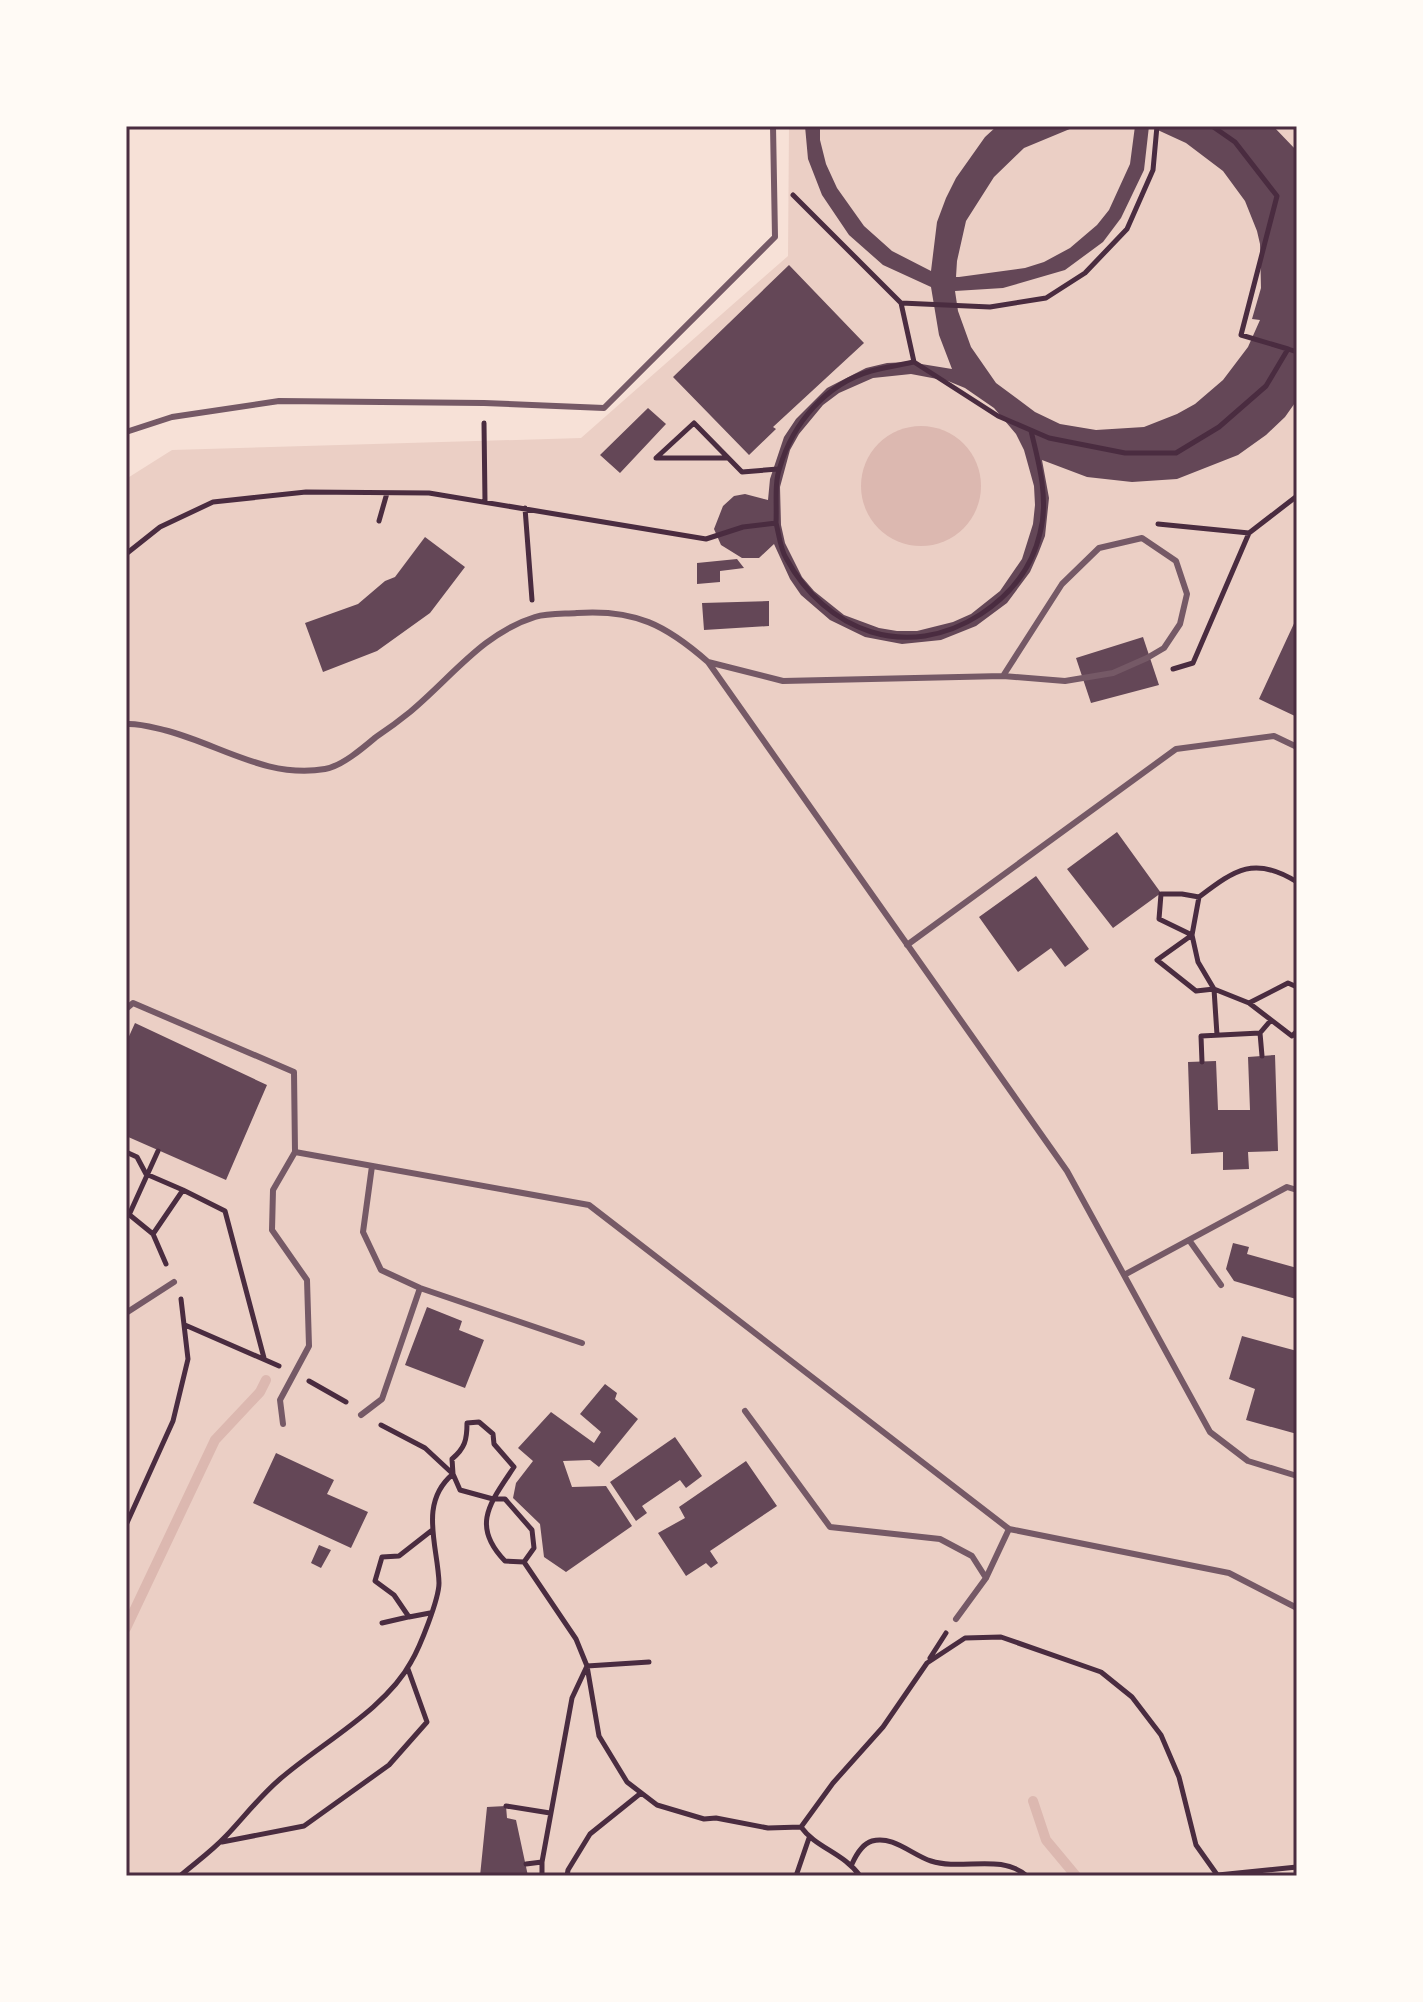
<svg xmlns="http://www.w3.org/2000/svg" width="1423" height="2002" viewBox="0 0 1423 2002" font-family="Commissioner,sans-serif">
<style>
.green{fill:#ebcfc5}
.water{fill:#dcb8b0}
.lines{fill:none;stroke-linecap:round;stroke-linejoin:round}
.stream{stroke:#dcb8b0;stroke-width:10}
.building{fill:#644757;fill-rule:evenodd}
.path{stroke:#4a2c40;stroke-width:5}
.service{stroke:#755966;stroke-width:6}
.neatline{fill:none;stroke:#4a2c40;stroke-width:3}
</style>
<rect width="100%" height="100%" fill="#f7e1d7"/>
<path class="green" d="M789,126h508v1750h-1171v-1397l46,-29 409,-12 207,-182z"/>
<path class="water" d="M861 486a60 60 0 1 1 120 0a60 60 0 1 1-120 0Z"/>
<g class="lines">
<path class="stream" d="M126,1628l89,-188 45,-48 6,-12
M1033,1801l13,39 30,36"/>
</g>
<path class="building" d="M805,126h15v14l6,24 11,24 27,38 28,25 39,20 6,-49 9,-24 10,-20 29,-41 12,-11h80l-53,22 -30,29 -28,44 -9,40 -1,16h3l66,-9 19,-6 26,-14 27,-23 12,-15 21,-46 5,-38h14l-5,44 -23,48 -18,24 -38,28 -62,18 -48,3 3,20 13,36 25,36 39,29 25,12 36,6 48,-3 33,-13 18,-10 28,-24 25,-33 12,-27 -8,-1 9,-31 -1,-44 -3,-13 -12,-30 -22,-30 -37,-28 -37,-17h124l24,25v249l-12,17 -19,18 -28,20 -61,24 -45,3 -45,-5 -45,-17 7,38 -4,38 -7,18 -8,18 -23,31 -31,23 -35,14 -39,4 -37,-7 -35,-17 -29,-25 -11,-16 -16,-35 -15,14h-17l-21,-13 -7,-16 9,-23 11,-10 11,-2 23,6 2,-21 14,-42 12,-18 31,-31 39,-20 21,-5 22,-1 43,7 -13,-34 -8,-48 -48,-22 -34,-30 -27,-40 -14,-36zM911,374l37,7 17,7 29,20 22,26 8,16 10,36 1,19 -2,19 -11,35 -22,32 -29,23 -18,8 -36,9h-20l-18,-3 -35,-13 -30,-24 -12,-14 -17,-34 -4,-18 -1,-38 10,-37 9,-16 24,-29 16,-12 34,-15z
M789,265l75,78 -91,84 3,2 -27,26 -76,-78z
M648,408l18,16 -46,49 -20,-18z
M425,537l40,30 -35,46 -53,38 -54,21 -18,-49 53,-19 27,-23 10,-4z
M737,559l7,9 -24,3v11l-23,2v-21z
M769,601v25l-65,4 -2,-27z
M1297,617v100l-38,-18z
M1143,637l16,48 -68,18 -15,-45z
M1117,832l44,61 -48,35 -46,-59z
M1036,876l53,73 -24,18 -14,-19 -33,24 -39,-55z
M135,1023l132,62 -41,95 -100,-44v-93z
M1275,1055l3,96 -30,1 1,17 -26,1v-18l-32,2 -3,-92 28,-1 2,49h32l-2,-53z
M1233,1243l16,4 -2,7 50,14 -1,31 -62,-18 -8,-12z
M427,1307l35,14 -3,9 25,10 -19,48 -60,-23z
M1242,1336l55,15v83l-51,-14 9,-31 -26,-10z
M605,1384l12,9 -2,6 23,20 -39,48 -9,-7 -27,1 9,26 34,-1 26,40 -66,46 -22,-15 -4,-33 -27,-26 3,-15 17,-22 -15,-13 33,-36 43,31 7,-11 -21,-18z
M675,1437l27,39 -16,12 -6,-8 -38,26 5,7 -11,8 -26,-39z
M276,1453l58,27 -7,14 41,18 -17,36 -98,-45z
M746,1461l31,45 -67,45 8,12 -7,5 -5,-5 -20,13 -28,-43 27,-15 -6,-11z
M319,1545l12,5 -10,18 -10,-5z
M506,1806l1,12 9,2 12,56h-48l7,-69z"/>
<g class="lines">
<path class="path" d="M1212,126l23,16 42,54 -36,139 47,14
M901,303l89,4 56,-9 39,-25 42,-44 26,-59 4,-44
M914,362l84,54 51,22 76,15h51l43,-26 47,-41 22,-37 9,3
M484,423l1,79
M728,458h-72l38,-35 48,49 36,-3
M525,508l7,92
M379,521l8,-28
M776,523c3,11 4,25 10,35 40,74 121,104 195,56 29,-19 51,-46 59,-81 9,-33 -1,-70 -9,-102
M1158,524l91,9
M126,554l34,-27 53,-25 93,-10 123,1 277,46 37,-12 33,-4c1,-18 -2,-40 4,-56 13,-44 46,-83 91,-96 14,-4 29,-6 43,-9l-13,-59 -108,-108
M1173,669l20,-6 56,-130 48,-37
M1297,882c-43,-27 -62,-12 -98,15l-7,38 6,27 16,27 35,14 39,-20 9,4
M1199,897l-17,-3h-21l-2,25 33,16 -35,25 39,31 18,-2 3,46
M1249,1003l43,33 5,-5
M1260,1033l11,-13
M1202,1062l-1,-26 59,-3 2,23
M126,1152l11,5 9,17 37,16
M126,1212l27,22 13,30
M129,1215l29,-64
M153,1234l30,-44 42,21 39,147
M185,1325l94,41
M309,1381l37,21
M381,1425l44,23 28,26 -1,-15c13,-11 15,-19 15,-36l12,-1 14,12 1,10 20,23c-23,35 -44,58 -9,94l19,1
M126,1525l47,-104 15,-62 -7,-60
M430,1613l-21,4 -15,-22 -19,-14 7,-24 17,-1 32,-25
M382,1623l26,-6
M930,1658l16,-25
M506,1806l44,7
M801,1827l32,-44 50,-56 44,-64 38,-25 36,-1 100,35 31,25 29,38 18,42 17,68 22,31
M801,1827c15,21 43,26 59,49
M222,1842l82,-16 85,-61 38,-43 -19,-53
M526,1864l16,-2
M852,1864c4,-9 10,-20 20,-23 21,-6 40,14 59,20 31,10 70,-8 96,15
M1218,1875l79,-8
M180,1876c15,-13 32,-25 46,-40 18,-19 34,-40 54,-57 40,-35 106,-70 131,-117 9,-15 28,-63 28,-79 -1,-37 -21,-80 14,-109l7,16 33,9h12l27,31 2,18 -10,14 52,77 11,27 12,70 28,46 30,23 47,14 12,-1 52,10 33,-1
M542,1876v-14l30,-164 15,-32 62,-4
M567,1876l1,-6 22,-36 51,-41
M796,1876l13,-38"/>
<path class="service" d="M126,432l46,-15 107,-16 205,2 120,5 171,-171 -2,-111
M708,662l75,19 220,-5 62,5 48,-8 34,-15 17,-10 16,-24 7,-30 -11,-33 -34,-23 -43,10 -37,36 -59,92
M126,724c15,-1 28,4 42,7 52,14 100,48 157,38 17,-3 38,-21 51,-32 12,-8 23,-16 34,-25 41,-34 73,-79 125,-95 13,-4 29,-3 42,-4 58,-4 89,12 131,49l359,509 143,261 38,29 49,15
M907,945l269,-196 98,-13 23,11
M126,1009l7,-6 161,69 1,80 294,53 420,324 220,44 68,35
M372,1166l-9,66 18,38 39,18 162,55
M1189,1240l32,45
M1124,1275l163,-88 10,3
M126,1313l48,-31
M745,1411l85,116 110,12 32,17 14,22
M361,1415l21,-16 38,-111
M283,1424l-3,-24 29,-54 -2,-66 -35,-50 1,-40 22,-38
M956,1619l30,-41 23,-49"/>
</g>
<rect width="1423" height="2002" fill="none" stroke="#fffaf5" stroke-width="256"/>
<rect x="128" y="128" width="1167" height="1746" class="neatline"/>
</svg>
